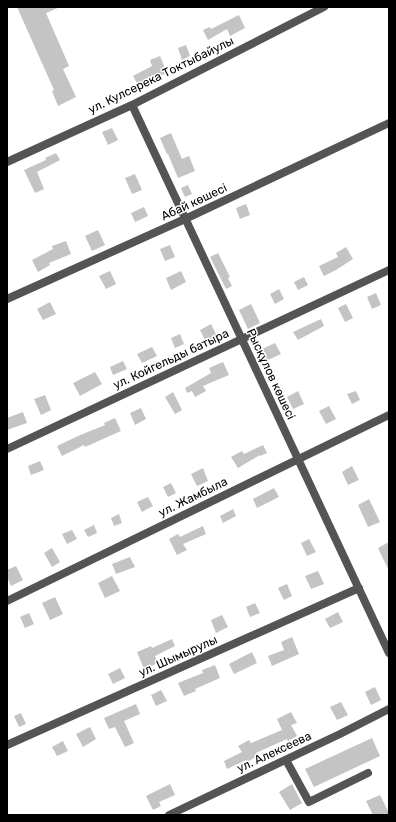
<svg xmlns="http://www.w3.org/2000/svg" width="396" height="822" viewBox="0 0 396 822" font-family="Rubik,sans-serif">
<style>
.building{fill:#c4c4c4}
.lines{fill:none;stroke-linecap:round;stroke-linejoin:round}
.street{stroke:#545454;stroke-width:8}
.labels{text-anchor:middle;stroke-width:3;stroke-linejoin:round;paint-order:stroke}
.street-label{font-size:12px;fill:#000;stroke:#fff}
</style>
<rect width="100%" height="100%" fill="#fff"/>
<path class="building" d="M17,7h43l-14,6 23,53 -6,3 13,28 -18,9 -6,-15 2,-1z
M239,15l6,13 -15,8 -3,-7 -19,11 -5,-10 7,-3 1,2z
M186,45l4,11 -8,4 -4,-12z
M160,56l7,17 -10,4v-1l-19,9 -5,-9 19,-10 -2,-6z
M112,128l6,12 -10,5 -6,-13z
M171,133l11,26 7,-3 6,15 -17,7 -10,-24h-1l-7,-16z
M56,153l4,7 -23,12 7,17 -9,4 -11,-23 22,-10 -1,-2z
M135,174l7,16 -10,4 -7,-16z
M188,185l4,9 -7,3 -4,-9z
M246,204l4,11 -10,4 -4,-11z
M144,207l4,9 -13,6 -4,-9z
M98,230l7,15 -13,6 -7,-15z
M66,241l5,13 -22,9 1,2 -12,7 -6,-12 21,-11 -1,-3z
M170,245l5,12 -10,4 -5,-12z
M346,247l7,12 -17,11 -12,6 -5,-10 19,-9 -2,-4z
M218,253l12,24 -2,1 4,8 -6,3 -16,-32z
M110,271l6,13 -10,5 -7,-13z
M181,271l5,11 -15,8 -5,-12z
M304,277l4,8 -10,5 -4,-8z
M279,289l5,10 -9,5 -5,-10z
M376,293l5,12 -9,4 -5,-12z
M50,302l6,12 -13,6 -6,-11z
M251,304l9,19 -12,6 -9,-19z
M346,304l7,14 -8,4 -7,-14z
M321,319l3,7 -26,14 -5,-8z
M211,324l6,12 -11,6 -6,-12z
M180,334l4,10 -9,4 -4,-10z
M275,343l6,11 -15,7 -6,-11z
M152,347l5,9 -15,7 -5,-9z
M123,361l4,8 -14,6 -3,-8z
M223,362l6,13 -26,11 3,5 -11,6 -3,-6 -5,2 -2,-5 26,-15 -2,-5z
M95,372l7,12 -22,12 -7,-13z
M298,391l6,13 -11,5 -6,-12z
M356,391l4,9 -8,4 -5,-10z
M173,392l9,18 -7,4 -10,-17z
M45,395l6,15 -10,5 -7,-16z
M329,406l7,13 -10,5 -7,-13z
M141,408l5,11 -11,6 -5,-12z
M23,412l4,11 -20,7v-12z
M115,418l6,13 -36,16 -1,-2 -22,11 -5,-10 21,-10 27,-11 -1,-2z
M263,445l4,8 -7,3v-1l-22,13 -7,-11 11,-6 2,3z
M40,461l4,9 -13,5 -3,-9z
M352,466l7,14 -11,5 -6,-13z
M203,468l5,13 -11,5 -6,-12z
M171,483l5,10 -8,4 -5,-10z
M274,488l5,9 -22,11 -4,-9z
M148,497l5,9 -11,6 -5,-10z
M369,499l11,23 -12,5 -10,-22z
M233,509l3,7 -13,7 -3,-7z
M119,514l3,9 -8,3 -3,-8z
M94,525l3,8 -9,4 -4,-7z
M203,526l3,8 -23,10 4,6 -10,5 -8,-16 9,-5 2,3z
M72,530l5,9 -10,5 -5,-10z
M309,539l7,13 -9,4 -6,-13z
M389,542v29l-11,-23z
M52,548l8,14 -8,5 -8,-14z
M130,557l5,10 -19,7 -4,-10z
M16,566l7,14 -12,6 -4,-9v-7z
M318,571l6,13 -13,5 -6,-13z
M112,576l8,15 -15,7 -7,-15z
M287,584l5,12 -8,4 -6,-12z
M55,597l8,17 -13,6 -8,-17z
M255,603l5,10 -10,4 -4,-10z
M338,612l5,10 -13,6 -5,-9z
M29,613l5,11 -9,4 -5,-11z
M222,615l6,12 -12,6 -5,-13z
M292,637l7,17 -27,12 -4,-10 16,-6 -3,-8z
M172,639l3,7 -20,10 3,7 -14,6 -7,-17 14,-6 1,2z
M252,652l5,11 -23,11 -5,-10z
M215,665l5,13 -25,11 1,2 -12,5 -6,-13 25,-10 -1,-3z
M120,668l5,10 -12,6 -5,-10z
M375,687l6,13 -10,5 -6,-13z
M161,690l6,11 -11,5 -5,-11z
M341,702l7,13 -11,5 -7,-13z
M136,704l4,10 -16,7 10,22 -9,4 -10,-20 -6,2 -5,-11z
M291,712l6,11 -6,2 6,11 -9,5 -1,-2 -31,14 2,3 -11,6 -1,-2 -19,9 -3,-8 18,-9 -4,-6 11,-6 2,3 31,-13 -5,-11z
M21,713l5,11 -7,3 -5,-11z
M90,727l6,12 -13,8 -7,-13z
M372,738l8,18 -66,31 -9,-18z
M63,741l5,10 -11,5 -5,-9z
M170,784l5,11 -16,7 2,4 -8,4 -7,-14z
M292,784l10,19 -12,7 -11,-18z
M380,795l9,18v2h-16l-7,-14z"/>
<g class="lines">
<path class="street" d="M132,105l257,548
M7,162l125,-57 192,-98
M7,299l178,-80 204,-96
M7,449l382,-179
M7,601l382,-186
M7,745l352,-157
M286,760l23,42 59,-29
M169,815l171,-81 49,-25"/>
</g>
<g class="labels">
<g class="street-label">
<text transform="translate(161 75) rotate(-26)" y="4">ул. Кулсерека Токтыбайулы</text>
<text transform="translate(194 202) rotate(-25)" y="4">Абай көшесі</text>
<text transform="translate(171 359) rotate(-25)" y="4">ул. Койгельды батыра</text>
<text transform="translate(271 374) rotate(65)" y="4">Рысқұлов көшесі</text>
<text transform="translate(193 497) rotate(-26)" y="4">ул. Жамбыла</text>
<text transform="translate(178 656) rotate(-24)" y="4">ул. Шымырулы</text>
<text transform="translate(274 752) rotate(-25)" y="4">ул. Алексеева</text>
</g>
</g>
<rect width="396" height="822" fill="none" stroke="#000000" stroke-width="16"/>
</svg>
